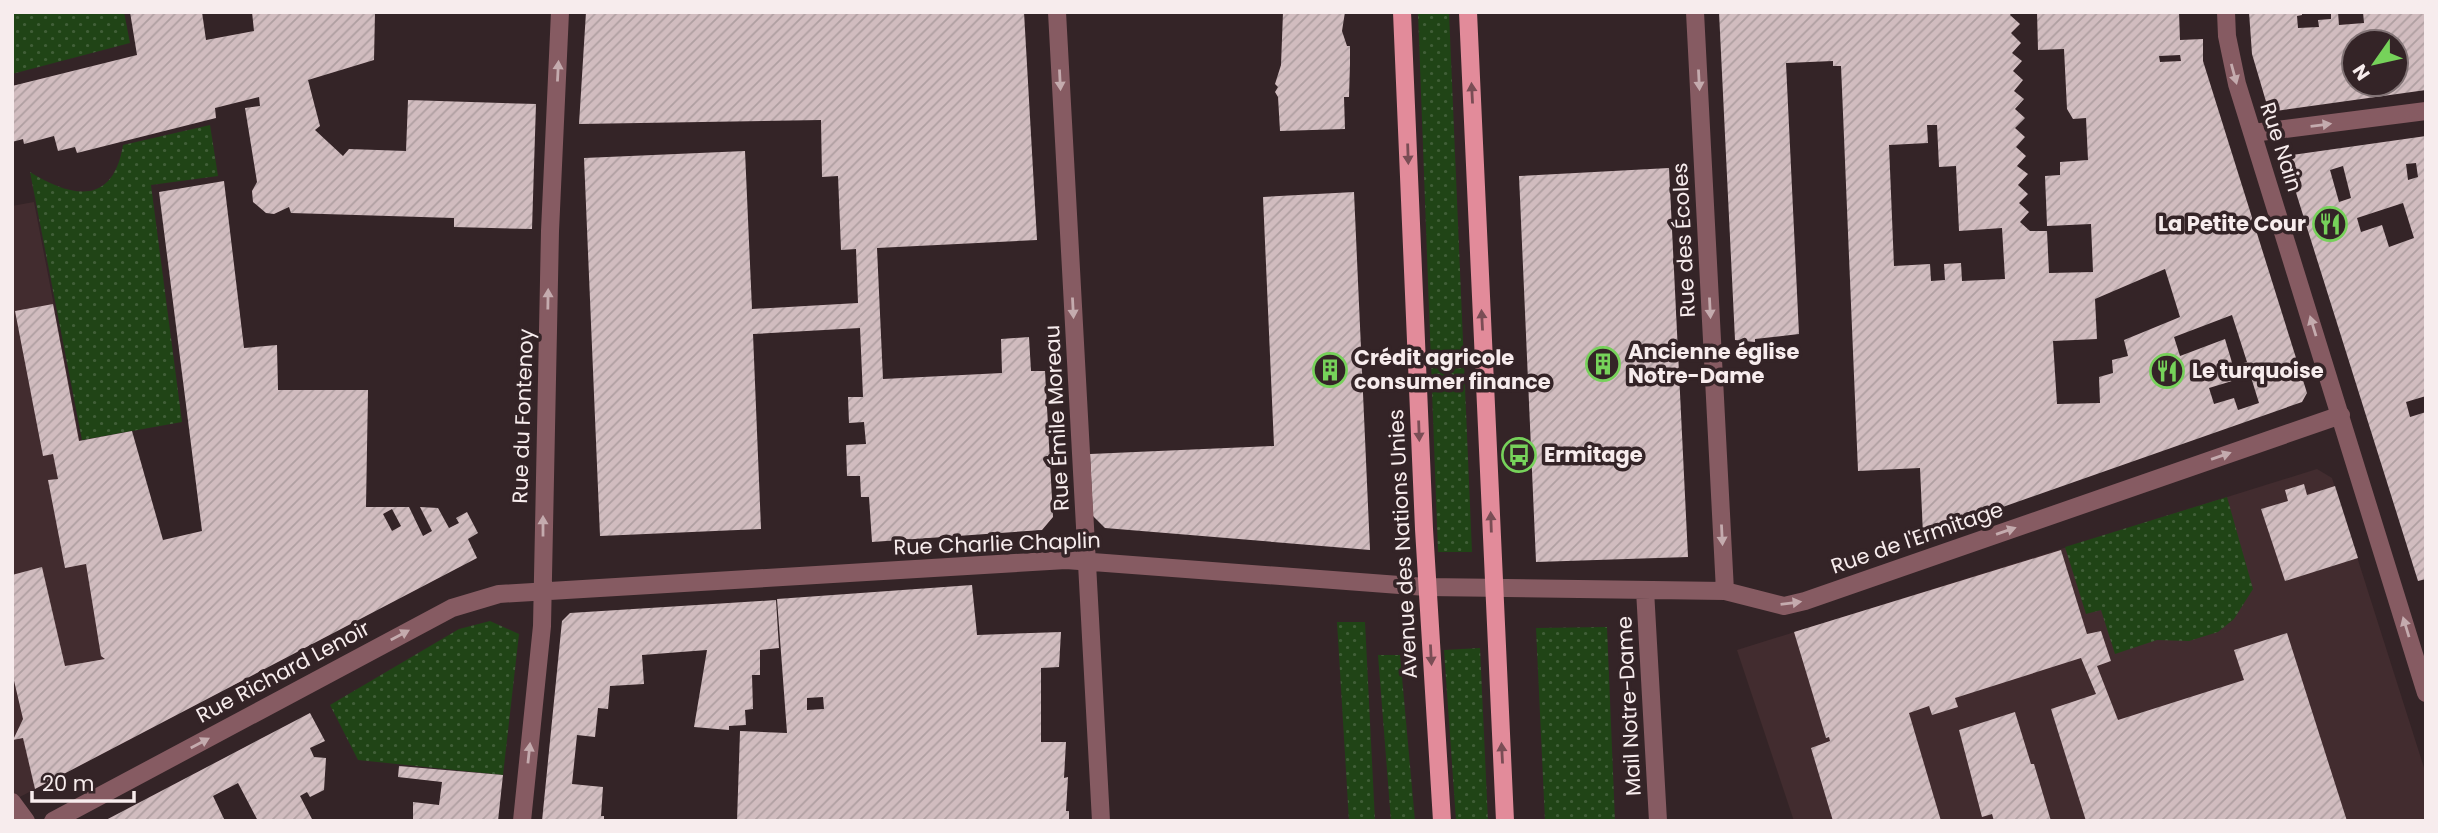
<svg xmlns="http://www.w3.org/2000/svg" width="2438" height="833" viewBox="0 0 2438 833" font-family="Poppins,sans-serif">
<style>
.built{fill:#422c2f}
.green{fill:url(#green-dots)}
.building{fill:url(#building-hatch);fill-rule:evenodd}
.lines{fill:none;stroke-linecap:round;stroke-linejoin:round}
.lane{stroke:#865b62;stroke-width:18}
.street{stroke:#865b62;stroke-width:18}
.primary{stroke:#e28b9a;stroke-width:18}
.oneway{fill:#c4abae}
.oneway2{fill:#7a4d55}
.labels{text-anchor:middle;stroke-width:7;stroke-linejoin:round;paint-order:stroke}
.street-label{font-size:21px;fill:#f7eced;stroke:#342427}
.poi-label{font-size:21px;font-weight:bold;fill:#f7eced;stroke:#342427;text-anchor:start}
</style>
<defs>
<pattern id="green-dots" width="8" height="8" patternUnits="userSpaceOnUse" patternTransform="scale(1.75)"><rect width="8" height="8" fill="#204416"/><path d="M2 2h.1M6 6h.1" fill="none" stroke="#415f38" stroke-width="1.8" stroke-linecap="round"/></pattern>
<pattern id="building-hatch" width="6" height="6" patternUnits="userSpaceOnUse" patternTransform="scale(1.75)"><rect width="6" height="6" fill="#d1bcbf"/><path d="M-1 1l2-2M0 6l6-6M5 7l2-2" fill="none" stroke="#af9fa1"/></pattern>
</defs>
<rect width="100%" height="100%" fill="#342427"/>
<path class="built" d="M34,202l103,534 -125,65v-595z
M2317,469l15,9 94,296v47h-632l-57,-171z"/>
<path class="green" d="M124,12l6,31 -118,31 1,-62z
M1418,12h31l23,540h-34z
M210,125l8,51 -67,9 31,237 -100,18 -52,-268c42,26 83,34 93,-27z
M2227,497l26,92 -19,30 -16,13 -29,9 -32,-1 -42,14 -14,-44 -15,4 -21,-67z
M490,621l29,13 -16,141 -145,-15 -28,-55 129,-76z
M1337,622h28l10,199h-26z
M1607,627l8,194h-70l-9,-193z
M1480,648l8,173h-32l-12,-171z
M1378,655h22l15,166h-24z"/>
<path class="building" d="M130,12h72l4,28 48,-9 -2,-19h123l-1,48 -66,20 12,46 -5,4 28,26 6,-7 57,2 2,-51 128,4 -4,125 -78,-2v-9l-163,-5 -2,-6 -15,7 -8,-1 -13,-11 -1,-11 5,-9 -12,-74 15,-2 -1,-9 -44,11 1,10 -139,35 -2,-6 -17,4 -4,-15 -30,8 -1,-5 -11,3v-56l125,-31z
M586,12h438l13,228 -160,8 6,131 119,-6 -1,-34 28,-2 2,34h14l8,146 -11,13 -170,12 -3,-45h-8l-1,-21h-13l-1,-31 20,-1 -2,-22 -15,1 -1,-26h15l-3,-69 -107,6 8,195 -161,7 -16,-378 161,-7 7,158 106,-6 -2,-54 -15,1 -3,-74 -16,1 -1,-57 -242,4z
M1283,12h62l-3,19 5,15h3v18l-1,33h-5l1,32 -65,2 -2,-34 -3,-5 3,-5 -3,-3 6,-19z
M1719,12h293l-2,3 10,9 -9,9 10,10 -9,10 10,8 -9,10 10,9 -9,11 10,8 -9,10 10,9 -10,10 10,9 -9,10 10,9 -9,10 11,8 -10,11 10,9 -9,9 10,9 -9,10 10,9h17l2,42 44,-1 -2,-48 -44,2 -2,-50 15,-1v-13l28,-2 -2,-42 -13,1 -6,-10 -3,-60 -26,1 -1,-38h142l1,28 23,-1v22l104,332 -5,9 -379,133 -3,-67 -62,3 -17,-405h-8v-5l-47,2 13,271 -44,5v3l-20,-2zM2180,55l1,6 -21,1 -1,-6zM1927,125h10l2,42 17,-1 3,65 43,-3 3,51 -43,2 -1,-18 -17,1 1,16 -14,1 -1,-17 -36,2 -5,-121 39,-2zM2165,269l15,48 -56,23 4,16 -16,4 1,13 -14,4 1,26 -43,1 -4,-63 44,-2 -2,-40zM2232,315l15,47 -14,4 -8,-27 -45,17 -6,-19zM2236,374l2,5 12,-5 9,29 -21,7 -4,-12 -20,6 -5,-16 23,-7 -1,-5z
M2249,12h53v3l-5,1 1,12 21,-1 -1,-7 13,-1v-7h7l1,13 25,-2 -1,-11h63v78l-150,21 -9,-6 -15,-51zM2354,42h42v42h-42z
M2426,136v260l-20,6 4,15 16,-5v167l-8,2 -131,-417 5,-9zM2416,163l2,14 -10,3 -2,-16zM2343,166l8,32 -12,4 -9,-32zM2403,203l11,35 -25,9 -7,-22 -21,7 -4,-14z
M1669,168l19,389 -152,5 -17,-386z
M224,181l20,167 33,-3 1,45h90l-2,117h43l14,29 9,-5 -12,-24 18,1 11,20 10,-5 -3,-5 11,-6 11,21 -10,6 9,19 -442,231 -12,-51 -10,2 10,-21 -11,-47v-97l30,-8 23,99 40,-7 -4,-3 -15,-92 -21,4 -17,-88 10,-1 -5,-25 -10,2 -28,-145 38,-7 26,137 53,-10 31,109 39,-9 -43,-339zM392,509l9,17 -9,5 -9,-17z
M1354,192l16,358 -265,-22 -12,-12 -3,-62 184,-8 -11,-249z
M2304,484l3,11 28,-9 23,72 -73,23 -24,-72 27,-8 -3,-11z
M2061,550l26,84 14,-3 10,30 -14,5 21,54 126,-40 -10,-30 53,-17 60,188h-261l-35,-112 45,-15 -15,-36 -126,40 3,9 -26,8 -3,-9 -20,7 32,108h-108l-22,-73 19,-7 -1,-4 -3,1 -32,-106z
M972,585l5,50 84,-3 -2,35 -18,1v74h25l-2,36 4,-1 -2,34h3v10h-332l3,-90 47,2 -10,-134zM823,697l1,12 -17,1v-12z
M776,600l3,48 -19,2v25h-8l1,34 -8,1 1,15 -17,1v4l-35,-3 13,-77 -65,5 2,29 -34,2 -2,23 -10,-1 -3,29 -18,-2 -5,49 31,3 -2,29h3v5h-62l20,-200 8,-8z
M2015,712l16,52h3l17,57h-57l-2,-7 -10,3 -23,-87z
M310,713l15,28 -15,7 4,9 12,1 -2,32 -14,7 -3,-5 -7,4 13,25h-55l-20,-38 -25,13 12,25h-121z
M399,766l104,9 -5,46h-85v-19l26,3 3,-23 -44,-5z"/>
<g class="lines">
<path class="lane" d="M12,802l14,19"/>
<path class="street" d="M1057,12l44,809
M1695,12l30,579
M2226,12l1,24 10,48 189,609
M2253,133l173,-22
M1645,590l13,231
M53,821l399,-213 47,-14 567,-34 360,27 299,4 59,15 21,-5 536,-186
M522,821l20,-195 8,-395 10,-219"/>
<path class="primary" d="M1402,12l22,517 18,292
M1468,12l37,809"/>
</g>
<defs><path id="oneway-solid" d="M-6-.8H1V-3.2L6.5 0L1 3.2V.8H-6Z" transform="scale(1.75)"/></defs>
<g class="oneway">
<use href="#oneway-solid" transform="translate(558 71) rotate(-87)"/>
<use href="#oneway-solid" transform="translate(2234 74) rotate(75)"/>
<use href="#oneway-solid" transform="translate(1060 80) rotate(87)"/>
<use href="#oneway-solid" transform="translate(1699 80) rotate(87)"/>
<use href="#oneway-solid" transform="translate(2321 125) rotate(-7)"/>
<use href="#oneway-solid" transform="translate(548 299) rotate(-89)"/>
<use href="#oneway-solid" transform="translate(1073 308) rotate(87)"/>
<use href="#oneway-solid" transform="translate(1710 308) rotate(87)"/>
<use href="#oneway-solid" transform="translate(2313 326) rotate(-107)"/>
<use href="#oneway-solid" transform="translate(2221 456) rotate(-19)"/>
<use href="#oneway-solid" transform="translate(543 526) rotate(-90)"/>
<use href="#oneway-solid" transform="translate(2006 531) rotate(-19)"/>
<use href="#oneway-solid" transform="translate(1722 535) rotate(87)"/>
<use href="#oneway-solid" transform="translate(1791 603) rotate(-7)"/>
<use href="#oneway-solid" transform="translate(2406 627) rotate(-107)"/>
<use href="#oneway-solid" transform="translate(400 635) rotate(-28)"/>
<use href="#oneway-solid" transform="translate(200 743) rotate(-28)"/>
<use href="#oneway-solid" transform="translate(529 753) rotate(-84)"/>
</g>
<g class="oneway2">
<use href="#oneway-solid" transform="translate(1472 93) rotate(-93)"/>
<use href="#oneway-solid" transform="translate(1408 154) rotate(88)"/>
<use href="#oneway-solid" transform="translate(1482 320) rotate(-93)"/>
<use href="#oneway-solid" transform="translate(1419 431) rotate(88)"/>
<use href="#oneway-solid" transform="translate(1491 522) rotate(-92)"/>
<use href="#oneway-solid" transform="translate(1431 655) rotate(87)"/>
<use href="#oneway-solid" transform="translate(1502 753) rotate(-93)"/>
</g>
<defs>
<g id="restaurant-ring" transform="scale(1.75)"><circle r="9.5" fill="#342427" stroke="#76d25a" stroke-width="1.5"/><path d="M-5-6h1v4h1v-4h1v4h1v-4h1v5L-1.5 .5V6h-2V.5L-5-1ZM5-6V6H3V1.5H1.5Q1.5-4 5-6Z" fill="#76d25a"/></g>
<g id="building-ring" transform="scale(1.75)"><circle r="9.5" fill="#342427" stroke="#76d25a" stroke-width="1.5"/><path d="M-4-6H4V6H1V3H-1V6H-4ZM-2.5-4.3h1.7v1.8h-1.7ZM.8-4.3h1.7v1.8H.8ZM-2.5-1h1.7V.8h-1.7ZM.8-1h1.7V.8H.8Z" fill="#76d25a"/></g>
<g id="bus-ring" transform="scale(1.75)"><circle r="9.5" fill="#342427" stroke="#76d25a" stroke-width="1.5"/><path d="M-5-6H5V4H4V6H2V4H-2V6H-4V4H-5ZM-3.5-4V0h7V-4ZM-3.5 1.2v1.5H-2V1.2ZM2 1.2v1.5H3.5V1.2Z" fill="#76d25a"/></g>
</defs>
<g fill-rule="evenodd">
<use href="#restaurant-ring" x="2330" y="224"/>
<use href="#building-ring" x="1603" y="364"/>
<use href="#building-ring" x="1330" y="370"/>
<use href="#restaurant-ring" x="2167" y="371"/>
<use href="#bus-ring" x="1519" y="455"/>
</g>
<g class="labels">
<g class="street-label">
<text transform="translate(2281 147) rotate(72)" y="7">Rue Nain</text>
<text transform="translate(1684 240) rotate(-93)" y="7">Rue des Écoles</text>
<text transform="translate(523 416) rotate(-88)" y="7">Rue du Fontenoy</text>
<text transform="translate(1057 418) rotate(-93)" y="7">Rue Émile Moreau</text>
<text transform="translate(1917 538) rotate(-19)" y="7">Rue de l'Ermitage</text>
<text transform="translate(997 544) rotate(-2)" y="7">Rue Charlie Chaplin</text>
<text transform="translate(1403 544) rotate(-93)" y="7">Avenue des Nations Unies</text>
<text transform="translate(283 672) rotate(-28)" y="7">Rue Richard Lenoir</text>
<text transform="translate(1629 706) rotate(-93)" y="7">Mail Notre-Dame</text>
</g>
<g class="poi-label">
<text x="2306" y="231" text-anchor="end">La Petite Cour</text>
<text x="1628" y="359">Ancienne église<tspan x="1628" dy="24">Notre-Dame</tspan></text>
<text x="1354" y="365">Crédit agricole<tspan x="1354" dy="24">consumer finance</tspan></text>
<text x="2192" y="378">Le turquoise</text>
<text x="1544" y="462">Ermitage</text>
</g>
</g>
<rect width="2438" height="833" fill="none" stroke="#f7eced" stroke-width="28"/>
<g transform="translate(2375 63) rotate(236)"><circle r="33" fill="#342427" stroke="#827476" stroke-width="2"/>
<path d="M0-5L12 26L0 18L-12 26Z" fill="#76d25a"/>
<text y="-10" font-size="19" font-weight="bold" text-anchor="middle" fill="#f7eced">N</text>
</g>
<path d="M32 791v10h102v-10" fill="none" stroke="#f7eced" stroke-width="3.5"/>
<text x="42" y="791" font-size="21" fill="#f7eced" stroke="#342427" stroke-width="5" paint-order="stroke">20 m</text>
</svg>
